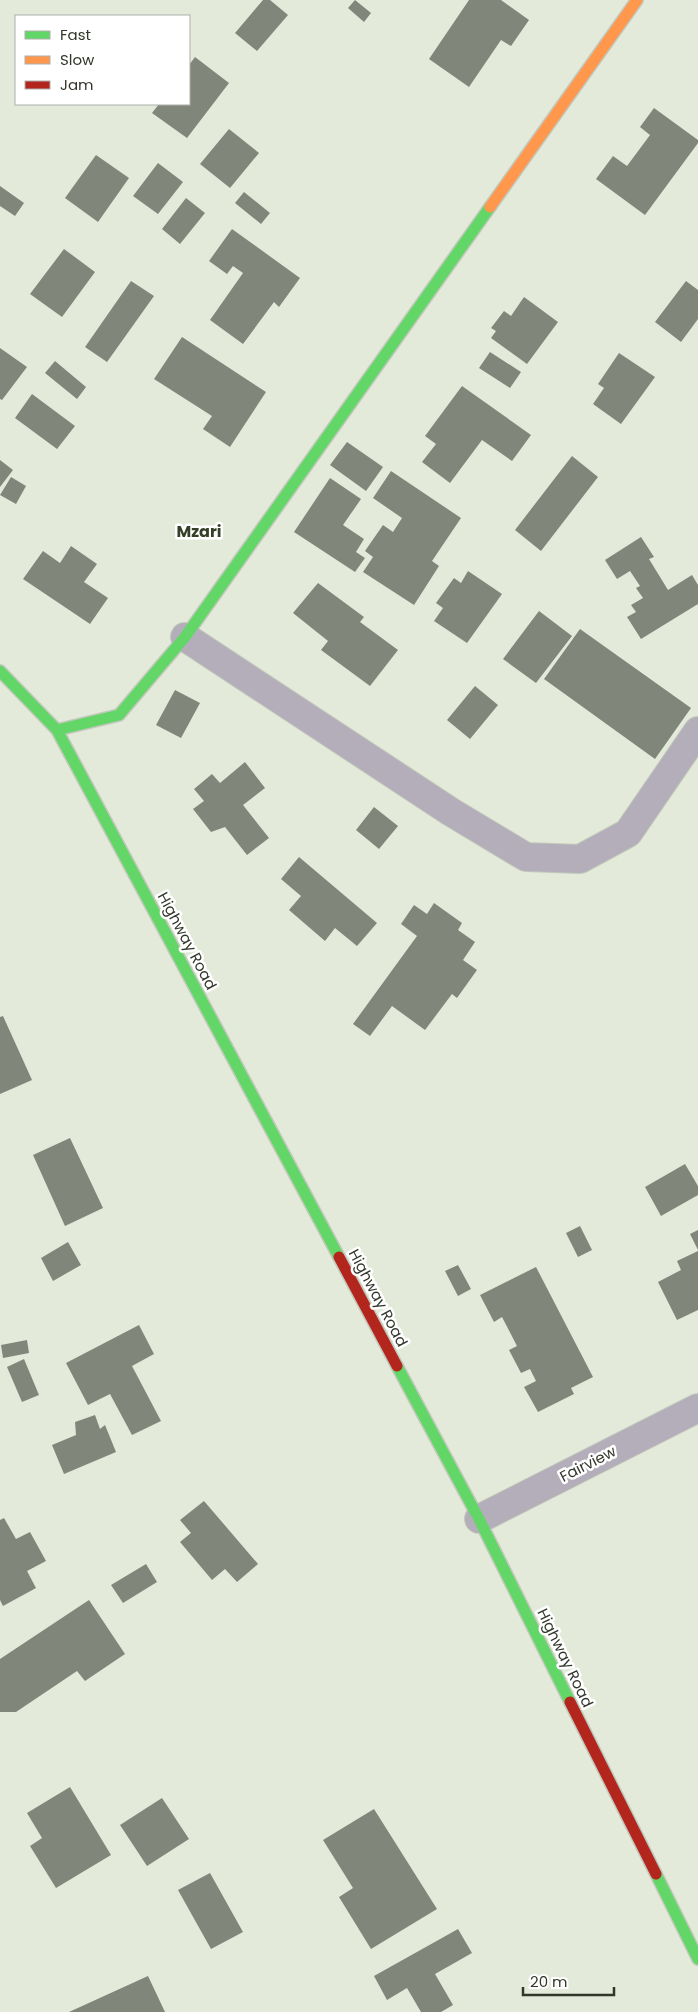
<svg xmlns="http://www.w3.org/2000/svg" width="698" height="2012" viewBox="0 0 698 2012" font-family="Poppins,sans-serif">
<style>
.building{fill:#81867a}
.lines{fill:none;stroke-linecap:round;stroke-linejoin:round}
.street-casing{stroke:#c3c8bc;stroke-width:30}
.fast-casing{stroke:#c3c8bc;stroke-width:14}
.slow-casing{stroke:#c3c8bc;stroke-width:14}
.jam-casing{stroke:#c3c8bc;stroke-width:14}
.street{stroke:#b3aeb9;stroke-width:28}
.fast{stroke:#63d668;stroke-width:11}
.slow{stroke:#ff974d;stroke-width:11}
.jam{stroke:#b3261e;stroke-width:11}
.labels{text-anchor:middle;stroke-width:5;stroke-linejoin:round;paint-order:stroke}
.street-label{font-size:15px;fill:#32372b;stroke:#fff}
.neighbourhood-label{font-size:16px;font-weight:bold;fill:#364028;stroke:#fff}
</style>
<rect width="100%" height="100%" fill="#e3eada"/>
<path class="building" d="M263,0h7l18,15 -31,36 -22,-18z
M355,0l16,13 -7,9 -16,-14z
M469,0h32l28,20 -18,26 -10,-6 -32,47 -40,-28z
M195,57l34,26 -42,55 -35,-25 7,-9h30v-39z
M654,108l44,32v3l-53,72 -49,-36 17,-23 14,10 23,-31 -10,-8z
M229,129l30,24 -29,35 -30,-24z
M96,155l33,23 -31,44 -33,-24z
M158,163l25,19 -25,32 -25,-18z
M0,186l24,17 -9,13 -15,-10z
M244,192l26,21 -9,11 -26,-21z
M186,198l19,15 -25,31 -18,-15z
M232,229l68,49 -21,29 -5,-5 -31,42 -33,-24 33,-47 -10,-7 -6,8 -18,-13z
M64,249l31,23 -33,45 -32,-23z
M131,281l23,15 -47,66 -22,-15z
M686,281l12,9v29l-17,23 -26,-20z
M524,297l34,25 -31,42 -36,-26 5,-7 -5,-3 13,-17 7,5z
M182,337l84,55 -36,55 -27,-18 9,-13 -58,-37z
M0,348l27,19 -25,33 -2,-1z
M490,352l31,20 -11,16 -31,-20z
M619,353l36,24 -34,47 -28,-20 11,-16 -6,-4z
M55,361l31,26 -9,12 -32,-26z
M462,386l69,49 -19,26 -30,-21 -32,43 -28,-21 14,-18 -11,-8z
M32,394l43,32 -18,23 -42,-31z
M347,442l36,25 -17,24 -36,-26z
M572,456l26,21 -57,74 -26,-21z
M0,460l13,10 -13,17z
M391,471l70,47 -29,43 7,5 -25,39 -51,-33 10,-15 -8,-6 18,-26 10,7 9,-14 -29,-20z
M11,477l15,9 -10,18 -16,-9z
M330,478l31,21 -18,26 21,14 -8,13 9,6 -10,14 -61,-40z
M641,537l13,20 -5,2 19,31 24,-15 6,10v19l-57,35 -14,-22 9,-5 -5,-7 12,-7 -7,-10 4,-2 -10,-15 -13,8 -12,-19z
M71,546l26,18 -13,18 24,16 -18,26 -67,-45 20,-28 17,12z
M468,571l34,23 -35,49 -33,-22 9,-13 -7,-5 18,-25 7,5z
M318,583l46,34 -4,5 38,28 -28,36 -49,-36 7,-9 -35,-28z
M539,611l33,25 -36,47 -33,-24z
M580,629l111,79 -36,51 -111,-80z
M475,686l23,19 -28,34 -23,-19z
M175,690l25,13 -19,35 -25,-13z
M245,762l20,26 -22,17 26,33 -22,17 -22,-28 -14,5 -18,-23 11,-8 -10,-12 18,-15 8,9z
M374,807l24,19 -19,23 -23,-19z
M299,857l78,66 -20,23 -22,-18 -10,13 -36,-31 12,-14 -20,-17z
M434,903l28,20 -4,7 17,12 -12,18 14,10 -20,28 -5,-4 -27,36 -33,-24 -22,30 -17,-12 64,-88 -16,-12 13,-19 13,9z
M3,1016l29,64 -32,14v-77z
M70,1138l33,70 -38,18 -32,-71z
M685,1164l13,22v9l-37,21 -16,-29z
M580,1226l12,24 -14,7 -12,-24z
M698,1230v20l-8,-16z
M68,1242l13,23 -28,16 -12,-23z
M698,1251v59l-21,10 -19,-38 23,-12 -4,-9z
M458,1265l13,24 -13,7 -13,-25z
M536,1267l57,110 -22,11 3,6 -36,18 -14,-25 12,-6 -6,-12 -9,4 -12,-23 8,-4 -15,-29 -8,5 -14,-27z
M139,1325l15,29 -22,12 29,55 -29,14 -22,-41 -22,11 -22,-42z
M27,1340l2,13 -26,5 -2,-13z
M24,1359l15,36 -17,7 -15,-35z
M95,1415l5,14 5,-4 11,27 -52,22 -12,-29 24,-10 -1,-13z
M204,1501l54,63 -21,18 -12,-13 -13,11 -32,-38 11,-9 -11,-13z
M4,1518l12,21 14,-7 16,29 -19,10 9,17 -33,18 -3,-6v-80z
M146,1564l11,18 -34,21 -12,-18z
M89,1600l36,54 -40,27 -8,-10 -61,41h-16v-53z
M70,1787l41,68 -55,33 -26,-42 12,-8 -15,-25z
M162,1798l27,41 -42,27 -27,-41z
M374,1809l63,100 -66,40 -32,-52 14,-9 -30,-48z
M210,1873l33,59 -32,17 -33,-59z
M458,1929l14,24 -37,21 18,31 -12,7h-20l-14,-24 -20,12 -13,-24z
M148,1976l17,36h-96z"/>
<g class="lines">
<g class="street-casing">
<path id="street" d="M185,637l266,175 75,45 54,2 48,-26 70,-102
M479,1519l219,-111"/>
</g>
<g class="fast-casing">
<path id="fast" d="M0,671l57,59 282,527
M57,730l62,-15 66,-78 305,-430
M397,1366l82,153 91,183
M656,1874l42,85"/>
</g>
<g class="slow-casing">
<path id="slow" d="M490,207l147,-207"/>
</g>
<g class="jam-casing">
<path id="jam" d="M339,1257l58,109
M570,1702l86,172"/>
</g>
<use href="#street" class="street"/>
<use href="#fast" class="fast"/>
<use href="#slow" class="slow"/>
<use href="#jam" class="jam"/>
</g>
<g class="labels">
<g class="street-label">
<text transform="translate(187 941) rotate(62)" y="5">Highway Road</text>
<text transform="translate(378 1298) rotate(62)" y="5">Highway Road</text>
<text transform="translate(588 1464) rotate(-27)" y="5">Fairview</text>
<text transform="translate(565 1658) rotate(64)" y="5">Highway Road</text>
</g>
<g class="neighbourhood-label">
<text x="199" y="537">Mzari</text>
</g>
</g>
<rect x="15" y="15" width="175" height="90" fill="#ffffff" stroke="#adafaa"/>
<rect x="25" y="31" width="25" height="8" fill="#63d668" stroke="#adafaa"/>
<text x="60" y="40" font-size="15" fill="#32372b">Fast</text>
<rect x="25" y="56" width="25" height="8" fill="#ff974d" stroke="#adafaa"/>
<text x="60" y="65" font-size="15" fill="#32372b">Slow</text>
<rect x="25" y="81" width="25" height="8" fill="#b3261e" stroke="#adafaa"/>
<text x="60" y="90" font-size="15" fill="#32372b">Jam</text>
<path d="M523 1987v8h91v-8" fill="none" stroke="#32372b" stroke-width="2.5"/>
<text x="530" y="1987" font-size="15" fill="#32372b" stroke="#ffffff" stroke-width="4" paint-order="stroke">20 m</text>
</svg>
